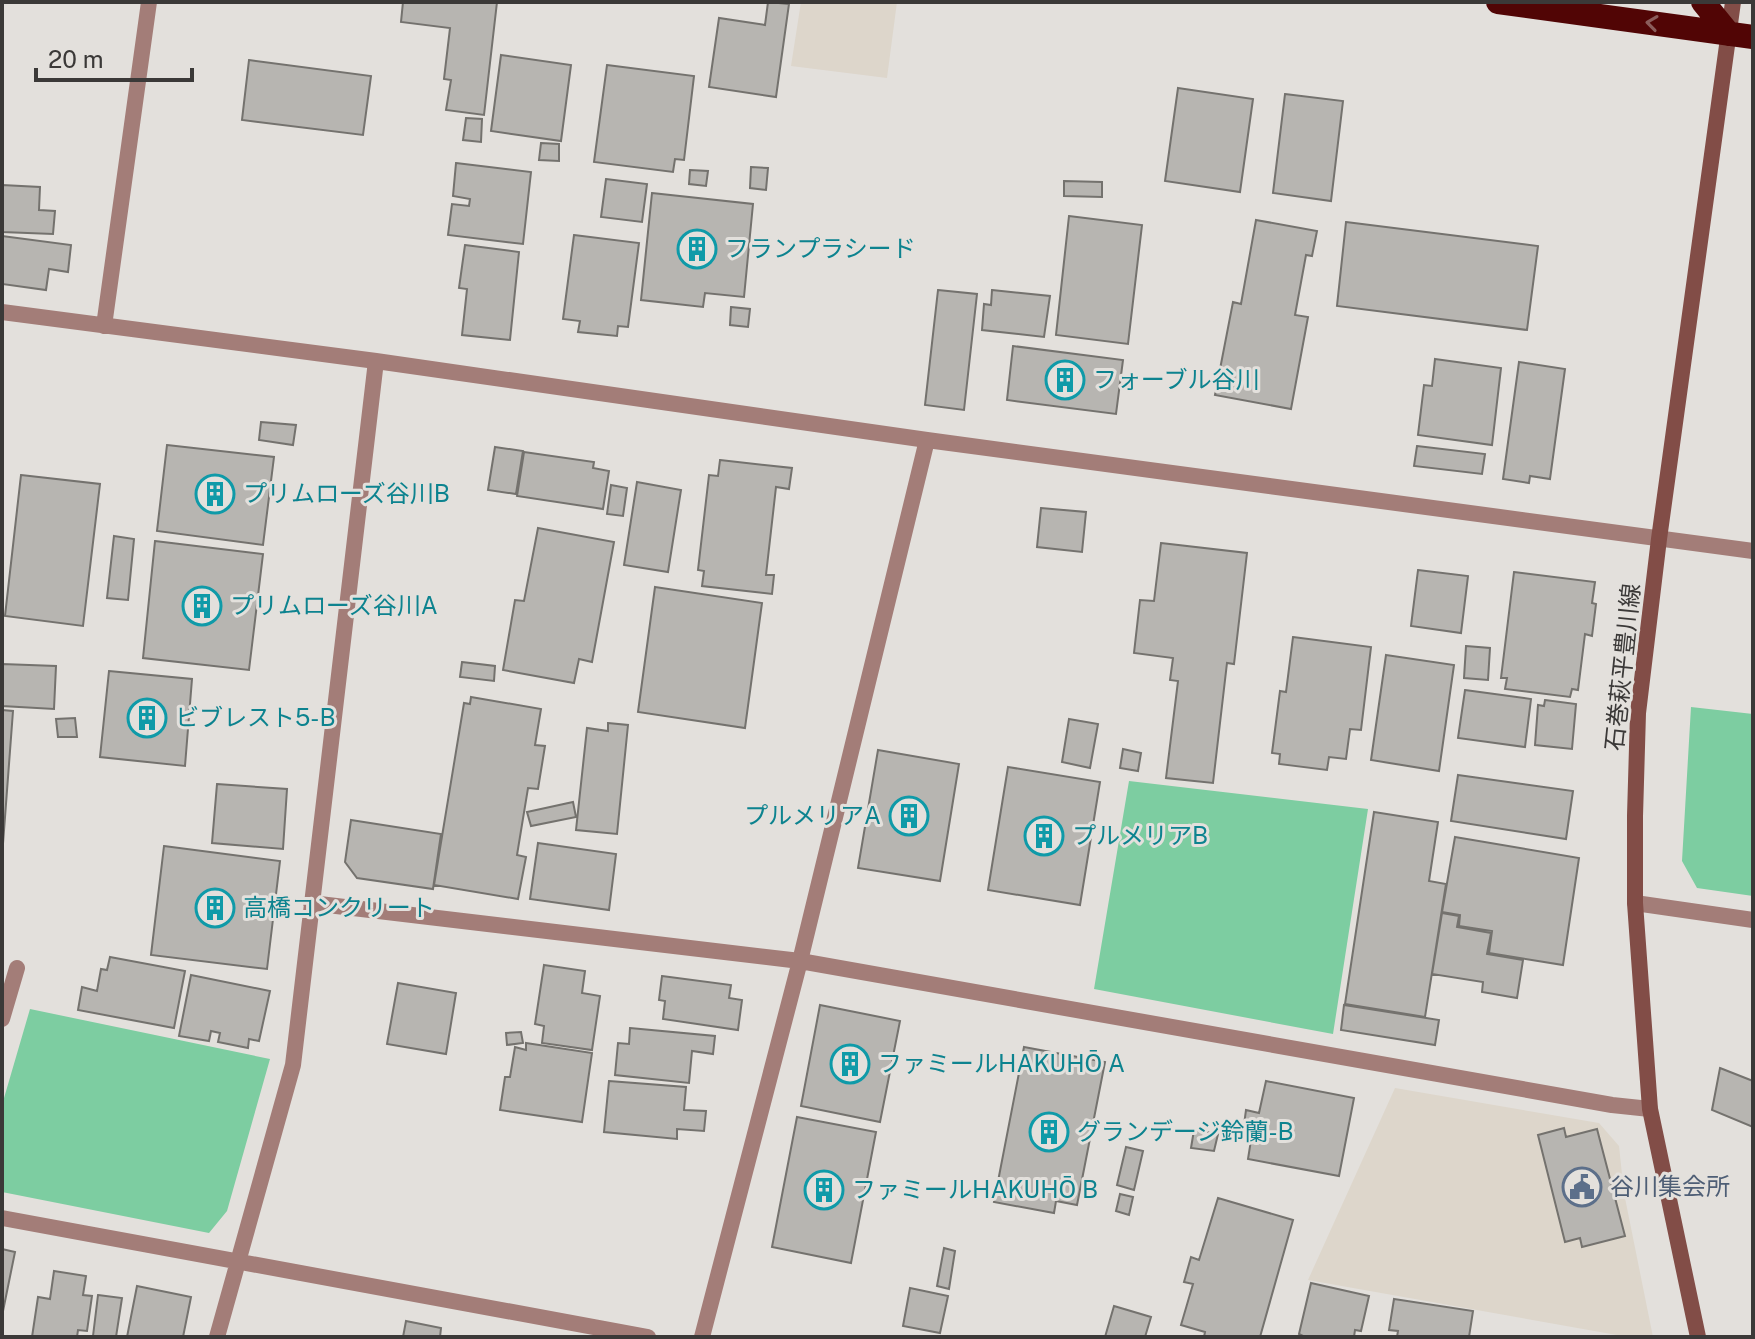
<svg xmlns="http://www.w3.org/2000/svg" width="1755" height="1339" viewBox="0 0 1755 1339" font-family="'Public Sans','Noto Sans JP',sans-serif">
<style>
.built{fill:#ddd6cb}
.green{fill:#7dcda1}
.building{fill:#b7b5b1;stroke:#74726e;stroke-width:2}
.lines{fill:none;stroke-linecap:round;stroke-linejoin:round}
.lane{stroke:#a37d78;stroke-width:16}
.street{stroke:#a37d78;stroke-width:16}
.secondary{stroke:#824d47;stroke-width:16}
.highway{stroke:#510505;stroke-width:24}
.oneway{stroke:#8b5d5b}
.labels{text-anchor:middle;stroke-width:6;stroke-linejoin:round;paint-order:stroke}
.culture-label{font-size:24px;fill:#0d838f;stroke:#e3e0dc;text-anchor:start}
.street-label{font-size:24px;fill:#3b3938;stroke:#e3e0dc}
.service-label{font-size:24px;fill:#4e5e75;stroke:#e3e0dc;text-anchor:start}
</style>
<rect width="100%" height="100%" fill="#e3e0dc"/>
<path class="built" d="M801,2h96l-10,76 -96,-12z
M1395,1088l204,35 20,23 5,47 29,144h-25l-320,-57z"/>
<path class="green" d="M1691,707l62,7v182l-56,-8 -15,-27z
M1129,781l239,28 -35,225 -239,-45z
M30,1009l240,50 -43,152 -18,22 -207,-41v-87z"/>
<path class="building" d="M403,2h94l-13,113 -38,-5 5,-30 -7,-1 6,-51 -49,-6z
M768,2l21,2 -13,93 -67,-10 10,-69 46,7z
M501,55l70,10 -10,76 -70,-10z
M249,60l122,16 -8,59 -121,-15z
M607,65l87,11 -10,84 -9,-1 -2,13 -79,-10z
M1178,88l75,11 -13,93 -75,-11z
M1285,94l58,7 -12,100 -58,-8z
M466,118l16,1 -1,23 -18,-2z
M541,143l18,1v17l-20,-1z
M456,163l75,9 -8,72 -75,-9 4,-31 17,2 1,-7 -17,-3z
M751,167l17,1 -2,22 -16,-2z
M690,170l18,1 -2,15 -17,-2z
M606,179l41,5 -5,38 -41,-5z
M1064,181l38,1v15l-38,-1z
M2,185l38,2 -1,23 16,1 -2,23 -51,-2z
M652,193l101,11 -9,93 -39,-4 -2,14 -62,-7z
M1069,216l73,9 -14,119 -72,-9z
M1256,220l61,11 -5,25 -6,-1 -11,60 13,2 -17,92 -76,-14 18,-93 8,2z
M1346,222l192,24 -11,84 -190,-24z
M574,235l65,8 -11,84 -10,-1 -1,10 -39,-4 2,-11 -17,-2z
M2,236l69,9 -3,27 -19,-3 -3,21 -44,-6z
M465,245l54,7 -9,88 -48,-5 5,-46 -8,-1z
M938,290l39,4 -13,116 -39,-5z
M992,290l58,6 -6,41 -62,-7 2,-26 7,1z
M731,307l19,2 -2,18 -18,-2z
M1013,346l110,14 -7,54 -109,-14z
M1435,359l66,9 -9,77 -74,-10 6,-50 8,1z
M1519,362l46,7 -15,110 -20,-3 -1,7 -26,-4z
M261,422l35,3 -3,20 -34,-5z
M167,445l107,12 -11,88 -106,-14z
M1417,446l68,8 -3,20 -68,-8z
M495,447l28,4 -7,43 -28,-4z
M524,452l70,10 -1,6 16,3 -6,38 -86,-13z
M720,460l72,8 -3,21 -13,-2 -10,88h8l-2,19 -70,-8 2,-15 -6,-1 11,-95 9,1z
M21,475l79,9 -17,142 -78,-10z
M637,482l44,8 -13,82 -44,-7z
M611,485l16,3 -4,28 -16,-2z
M1041,508l45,4 -4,40 -45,-5z
M538,528l76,14 -22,120 -13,-3 -5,24 -71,-13 12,-70 9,1z
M114,536l20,3 -6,61 -21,-2z
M155,541l108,13 -14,116 -106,-12z
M1161,543l86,10 -13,111 -7,-1 -14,120 -47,-5 12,-97 -8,-1 3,-22 -39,-5 6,-53 14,1z
M1418,570l50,6 -7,57 -50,-7z
M1514,572l81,10 -3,21 4,1 -4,32 -7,-2 -7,56 -6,-1 -2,8 -65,-8 2,-11h-6z
M655,587l107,16 -17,125 -107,-16z
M1293,637l78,10 -10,83 -11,-1 -4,30 -17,-2 -2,13 -48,-6 1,-10 -8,-1 8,-62 6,1z
M1466,646l24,2 -2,32 -24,-2z
M1386,655l68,10 -15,106 -68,-11z
M462,662l33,4 -1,15 -34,-4z
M2,664l54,2 -2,43 -52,-3z
M109,671l83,8 -7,87 -85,-9z
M1465,690l66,9 -6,48 -67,-9z
M471,697l70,12 -6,36 10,1 -7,43 -10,-1 -11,67 9,2 -8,42 -84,-14 30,-182 6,1z
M1545,700l31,4 -4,45 -37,-4 3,-40 6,1z
M2,710l11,1 -11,146z
M75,718l2,19h-19l-2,-18z
M1069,719l29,5 -8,44 -28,-6z
M608,723l20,2 -11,109 -41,-4 11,-102 21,3z
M1123,749l18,4 -3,18 -18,-3z
M878,750l81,14 -19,117 -82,-13z
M1008,767l92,15 -20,123 -92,-15z
M1458,775l115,16 -7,48 -115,-18z
M217,784l70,5 -4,60 -71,-6z
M573,802l3,15 -45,9 -4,-14z
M1374,812l64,10 -9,59 17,3 -21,133 -80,-13z
M351,820l90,14 -8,55 -76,-11 -12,-16z
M1455,837l124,21 -16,107 -74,-12 3,-22 -33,-5 1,-11 -18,-3z
M538,843l78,11 -7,56 -79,-11z
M164,846l116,15 -13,108 -116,-14z
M1442,913l17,3 -2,11 34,6 -4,21 36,6 -6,38 -35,-6 1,-10 -51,-8z
M110,957l75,14 -11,57 -96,-18 4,-23 15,4 4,-22 6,1z
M544,965l41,6 -3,22 18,3 -8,54 -50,-7 2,-17 -9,-2z
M191,975l79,16 -11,50 -10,-2 -1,9 -30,-6 2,-9 -9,-2 -2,10 -30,-5z
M662,976l69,9 -2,13 13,2 -4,30 -75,-11 2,-18 -6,-1z
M398,983l58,10 -10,61 -59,-10z
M820,1005l80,16 -20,101 -79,-16z
M1344,1005l95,15 -4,25 -94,-15z
M630,1028l85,8 -2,18 -21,-3 -3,32 -74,-8 3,-32 11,1z
M521,1032l2,11 -16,2 -1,-12z
M526,1043l66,10 -10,69 -82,-12 5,-33h5l5,-30 11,3z
M1024,1047l81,15 -28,143 -21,-4 -2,12 -60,-11z
M1720,1068l33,13v46l-41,-17z
M609,1081l77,6 -2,23 22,1 -2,20 -27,-2v10l-73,-7z
M1266,1081l88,17 -15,78 -91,-17 4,-25 -9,-2 3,-22 13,3z
M797,1117l79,15 -25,131 -79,-16z
M1564,1128l2,9 31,-8 28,107 -43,11 -2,-9 -15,4 -27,-107z
M1194,1130l24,4 -4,17 -23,-3z
M1126,1147l17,4 -9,39 -17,-5z
M1120,1194l13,3 -4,18 -13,-4z
M1218,1198l75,22 -33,117h-56l1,-5 -24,-7 12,-41 -9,-2 7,-25 8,3z
M944,1248l11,3 -6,38 -12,-3z
M2,1249l13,3 -13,64z
M54,1271l32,5 -3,19 9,1 -5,35 -9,-1 -1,7h-45l6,-40 12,2z
M1311,1283l58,13 -8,35 -6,-1 -1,7h-49l-6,-3z
M137,1286l54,11 -8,40h-56z
M910,1288l38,8 -8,37 -37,-7z
M98,1295l24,3 -6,39 -23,-1z
M1394,1299l79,12 -4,26h-72l1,-6 -9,-1z
M1114,1306l37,11 -6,20h-40z
M406,1321l35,7 -1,9h-37z"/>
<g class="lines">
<path class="lane" d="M2,1019l15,-51"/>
<path class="street" d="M2,312l374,49 551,79 826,111
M104,326l45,-324
M311,903l489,58 812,144 38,4
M1635,903l118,17
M2,1218l646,119
M217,1337l76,-272 83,-704
M702,1337l98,-376 127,-521"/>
<path class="secondary" d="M1698,1337l-48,-228 -15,-206v-87l3,-103 21,-174 74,-537"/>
<path class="highway" d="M1498,2l255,35
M1703,2l26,32"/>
</g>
<defs><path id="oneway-chevron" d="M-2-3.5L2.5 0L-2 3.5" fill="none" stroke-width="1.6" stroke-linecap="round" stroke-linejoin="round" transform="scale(2)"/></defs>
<use class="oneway" href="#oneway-chevron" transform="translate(1652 23) rotate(-172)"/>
<defs>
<g id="building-ring" transform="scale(2)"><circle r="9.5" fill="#e3e0dc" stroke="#0f9aa8" stroke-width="1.5"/><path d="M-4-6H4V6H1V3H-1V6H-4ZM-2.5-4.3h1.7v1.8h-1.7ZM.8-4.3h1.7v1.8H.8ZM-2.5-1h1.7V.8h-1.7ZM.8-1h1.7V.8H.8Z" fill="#0f9aa8"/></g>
<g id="civic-ring" transform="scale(2)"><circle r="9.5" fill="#e3e0dc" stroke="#5c6f8a" stroke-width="1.5"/><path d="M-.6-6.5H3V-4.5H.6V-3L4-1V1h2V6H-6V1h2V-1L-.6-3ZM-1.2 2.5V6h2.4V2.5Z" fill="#5c6f8a"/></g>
</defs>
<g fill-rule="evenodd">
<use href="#building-ring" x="697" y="249"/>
<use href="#building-ring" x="1065" y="380"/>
<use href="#building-ring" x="215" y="494"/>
<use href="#building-ring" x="202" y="606"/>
<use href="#building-ring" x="147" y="718"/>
<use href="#building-ring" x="909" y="816"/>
<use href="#building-ring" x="1044" y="836"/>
<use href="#building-ring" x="215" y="908"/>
<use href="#building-ring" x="850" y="1064"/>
<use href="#building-ring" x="1049" y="1132"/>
<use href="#civic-ring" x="1582" y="1187"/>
<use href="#building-ring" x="824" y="1190"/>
</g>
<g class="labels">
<g class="culture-label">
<text x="725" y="257">フランプラシード</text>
<text x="1093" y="388">フォーブル谷川</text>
<text x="243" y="502">プリムローズ谷川B</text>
<text x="230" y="614">プリムローズ谷川A</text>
<text x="175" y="726">ビブレスト5-B</text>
<text x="881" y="824" text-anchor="end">プルメリアA</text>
<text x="1072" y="844">プルメリアB</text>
<text x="243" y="916">高橋コンクリート</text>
<text x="878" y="1072">ファミールHAKUHŌ A</text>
<text x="1077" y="1140">グランデージ鈴蘭-B</text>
<text x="852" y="1198">ファミールHAKUHŌ B</text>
</g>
<g class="street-label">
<text transform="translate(1623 667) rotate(-84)" y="8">石巻萩平豊川線</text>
</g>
<g class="service-label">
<text x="1610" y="1195">谷川集会所</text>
</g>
</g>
<rect width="1755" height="1339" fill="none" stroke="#3b3938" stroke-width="8"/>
<path d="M36 68v12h156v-12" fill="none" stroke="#3b3938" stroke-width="4"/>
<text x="48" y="68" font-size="24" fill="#3b3938" stroke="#e3e0dc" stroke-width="6" paint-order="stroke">20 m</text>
</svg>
